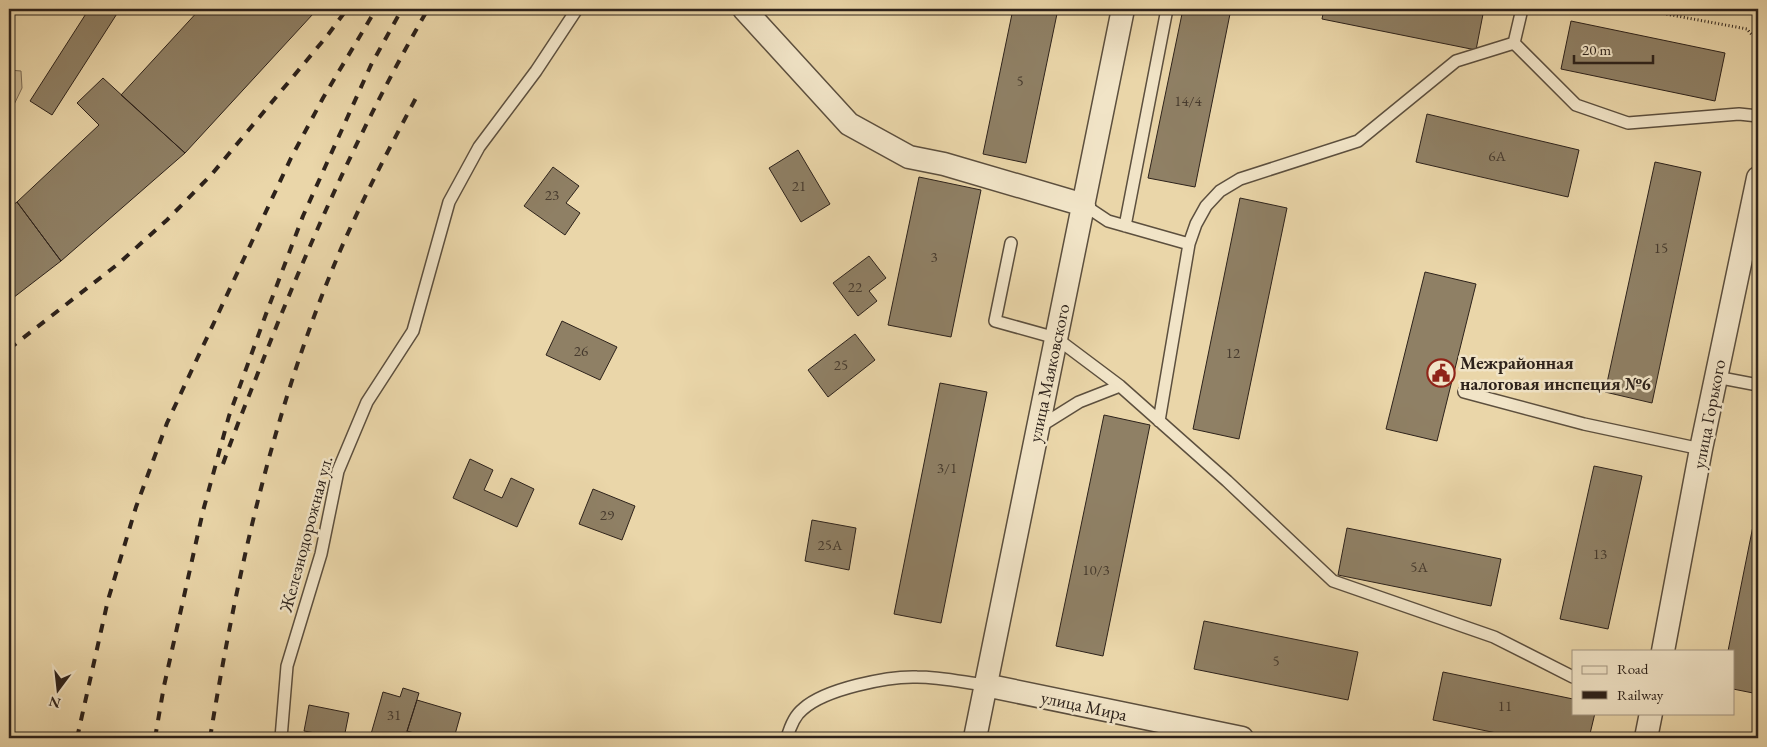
<svg xmlns="http://www.w3.org/2000/svg" width="1767" height="747" viewBox="0 0 1767 747" font-family="'EB Garamond',serif">
<style>
.green{fill:#cab791;stroke:#7c6c56}
.building{fill:#8f8065;stroke:#2d221b}
.lines{fill:none;stroke-linecap:round;stroke-linejoin:round}
.service-casing{stroke:#5c4f3e;stroke-width:14}
.minor-casing{stroke:#5c4f3e;stroke-width:25}
.path{stroke:#2d221b;stroke-width:3;stroke-dasharray:1 2.5;stroke-linecap:butt}
.service{stroke:#f1e4c7;stroke-width:11}
.minor{stroke:#f1e4c7;stroke-width:22}
.rail{stroke:#2d221b;stroke-width:4;stroke-dasharray:9 9;stroke-linecap:butt}
.labels{text-anchor:middle;stroke-width:5;stroke-linejoin:round;paint-order:stroke}
.number-label{font-size:15px;fill:#463a2e}
.poi-label{font-size:18px;font-weight:bold;fill:#2d221b;stroke:#f1e4c7;text-anchor:start}
.street-label{font-size:18px;fill:#2d221b;stroke:#f1e4c7}
</style>
<rect width="100%" height="100%" fill="#ead6a9"/>
<filter id="stains"><feTurbulence type="fractalNoise" baseFrequency=".004" numOctaves="4"/><feColorMatrix values="0 0 0 0 .2 0 0 0 0 .09 0 0 0 0 .02 0 0 0 .5 -.17"/></filter>
<radialGradient id="worn" r=".72"><stop offset=".6" stop-color="#630" stop-opacity="0"/><stop offset="1" stop-color="#630" stop-opacity=".3"/></radialGradient>
<path class="green" d="M9,70l12,1 1,17 -13,27z"/>
<path class="building" d="M89,9h31l-68,106 -22,-14z
M200,9h108l5,5 -128,139 -64,-58z
M1013,9h45l-32,154 -43,-9z
M1183,9h48l-36,178 -47,-9z
M1324,9h160l-8,41 -154,-31z
M1571,21l154,32 -10,48 -154,-32z
M103,78l82,75 -124,108 -44,-59 82,-77 -22,-22z
M1427,114l152,36 -11,47 -152,-35z
M798,150l32,54 -29,18 -32,-54z
M1655,162l46,10 -49,231 -47,-11z
M553,167l26,19 -13,17 14,10 -15,22 -41,-29z
M919,177l62,13 -30,147 -63,-12z
M1240,198l47,10 -48,231 -46,-10z
M17,202l44,59 -52,40v-93z
M869,256l17,22 -17,13 8,10 -19,15 -25,-33z
M1425,272l51,12 -39,157 -51,-12z
M562,321l55,26 -17,33 -54,-25z
M855,334l20,26 -47,37 -20,-27z
M940,383l47,9 -46,231 -47,-9z
M1104,415l46,10 -47,231 -47,-10z
M470,459l23,11 -9,20 18,8 9,-20 23,11 -17,38 -64,-29z
M1594,466l48,10 -34,153 -48,-10z
M593,489l42,17 -13,34 -43,-16z
M1758,501v193l-25,-5v-38h-5z
M812,520l44,8 -7,42 -44,-9z
M1347,528l154,31 -10,47 -153,-31z
M1204,621l154,31 -10,48 -154,-31z
M1443,672l130,27v14h22l-6,25h-68l-88,-18z
M403,688l16,5 -14,45h-20l-14,-4 12,-42 17,5z
M417,700l44,13 -7,25h-22l-25,-7z
M309,705l40,8 -5,25 -40,-7z"/>
<g class="lines">
<g class="service-casing">
<path id="service" d="M1522,9l-8,34 62,62 52,18 111,-9 19,2
M1084,205l24,16 81,23
M1125,226l42,-217
M1011,243l-16,78 61,17 64,48 107,95 106,100 161,56 79,40
M1716,377l42,8
M1464,392l120,32 117,25
M1159,421l30,-177 7,-20 10,-18 14,-15 20,-12 118,-38 98,-80 58,-18
M1039,427l40,-25 41,-16
M281,738l6,-72 34,-112 17,-83 29,-69 46,-71 36,-129 30,-55 57,-76 41,-62
M787,738c3,-11 7,-22 16,-29 22,-20 85,-33 114,-32 23,0 45,5 68,8"/>
</g>
<g class="minor-casing">
<path id="minor" d="M744,9l105,115 60,33 35,7 140,41
M1663,651l38,-202 57,-271
M985,685l257,53
M975,738l148,-729
M1646,738l5,-25"/>
</g>
<path class="path" d="M1639,9l108,20 11,13"/>
<use href="#service" class="service"/>
<use href="#minor" class="minor"/>
<path class="rail" d="M9,349l109,-85 49,-44 45,-46 115,-138 20,-27
M223,464c13,-37 28,-73 42,-109 47,-119 99,-235 163,-346
M77,738l31,-138 28,-93 31,-84 124,-265 32,-60 53,-89
M155,738l9,-52 39,-175 26,-95 37,-102 37,-98 68,-151 31,-56
M210,738c27,-165 64,-332 130,-487 23,-53 50,-104 77,-155"/>
</g>
<defs>
<g id="civic-ring" transform="scale(1.4375)"><circle r="9.5" fill="#f1e4c7" stroke="#8f2418" stroke-width="1.5"/><path d="M-.6-6.5H3V-4.5H.6V-3L4-1V1h2V6H-6V1h2V-1L-.6-3ZM-1.2 2.5V6h2.4V2.5Z" fill="#8f2418"/></g>
</defs>
<g fill-rule="evenodd">
<use href="#civic-ring" x="1441" y="373"/>
</g>
<g class="labels">
<g class="number-label">
<text x="1020" y="86">5</text>
<text x="1188" y="106">14/4</text>
<text x="1497" y="161">6А</text>
<text x="799" y="191">21</text>
<text x="552" y="200">23</text>
<text x="1661" y="253">15</text>
<text x="934" y="262">3</text>
<text x="855" y="292">22</text>
<text x="581" y="356">26</text>
<text x="1233" y="358">12</text>
<text x="841" y="370">25</text>
<text x="947" y="473">3/1</text>
<text x="607" y="520">29</text>
<text x="830" y="550">25А</text>
<text x="1600" y="559">13</text>
<text x="1419" y="572">5А</text>
<text x="1096" y="575">10/3</text>
<text x="1276" y="666">5</text>
<text x="1505" y="711">11</text>
<text x="394" y="720">31</text>
</g>
<g class="poi-label">
<text x="1460" y="369">Межрайонная<tspan x="1460" dy="21">налоговая инспеция №6</tspan></text>
</g>
<g class="street-label">
<text transform="translate(1049 373) rotate(-78)" y="6">улица Маяковского</text>
<text transform="translate(1709 414) rotate(-79)" y="6">улица Горького</text>
<text transform="translate(306 534) rotate(-75)" y="6">Железнодорожная ул.</text>
<text transform="translate(1084 706) rotate(12)" y="6">улица Мира</text>
</g>
</g>
<rect width="1767" height="747" fill="none" stroke="#ead6a9" stroke-width="30"/>
<rect x="10" y="10" width="1747" height="727" fill="none" stroke="#2d221b" stroke-width="2.5"/>
<rect x="15" y="15" width="1737" height="717" fill="none" stroke="#2d221b"/>
<rect x="1572" y="650" width="162" height="65" fill="#f1e4c7" stroke="#a39682"/>
<rect x="1582" y="666" width="25" height="8" fill="#f1e4c7" stroke="#a39682"/>
<text x="1617" y="674" font-size="15" fill="#2d221b">Road</text>
<rect x="1582" y="691" width="25" height="8" fill="#2d221b" stroke="#a39682"/>
<text x="1617" y="700" font-size="15" fill="#2d221b">Railway</text>
<g transform="translate(58 690) rotate(195)" stroke="#f1e4c7" stroke-width="4" paint-order="stroke">
<path d="M0-4L9 19L0 12L-9 19Z" fill="#2d221b"/>
<text y="-8" font-size="14" font-weight="bold" text-anchor="middle" fill="#2d221b">N</text>
</g>
<path d="M1574 55v8h79v-8" fill="none" stroke="#2d221b" stroke-width="2.5"/>
<text x="1582" y="55" font-size="15" fill="#2d221b" stroke="#f1e4c7" stroke-width="4" paint-order="stroke">20 m</text>
<rect width="100%" height="100%" filter="url(#stains)"/>
<rect width="100%" height="100%" fill="url(#worn)"/>
</svg>
